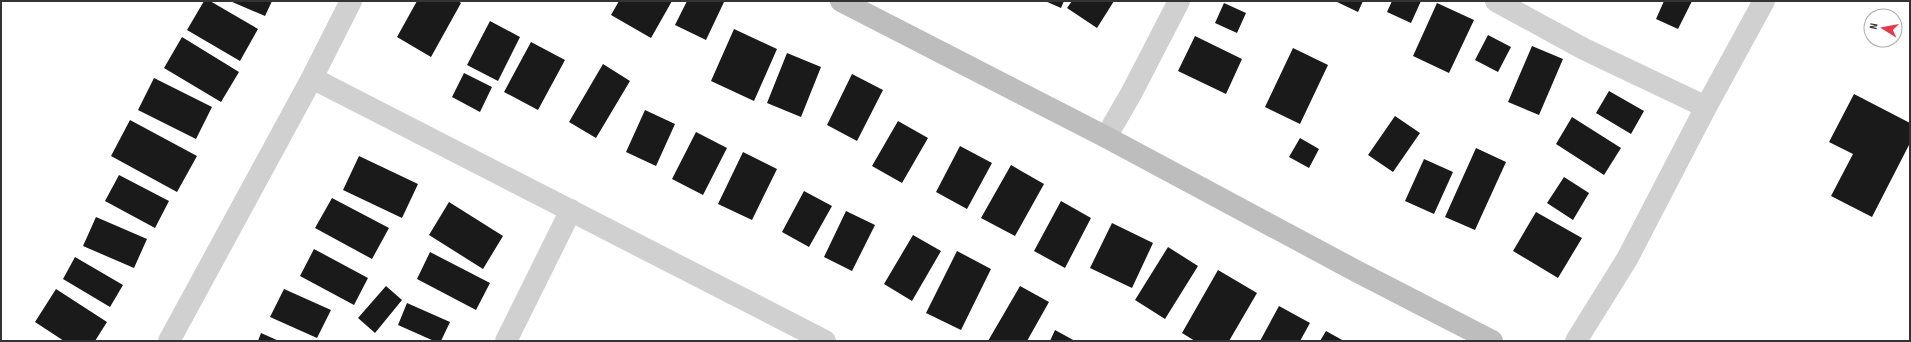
<svg xmlns="http://www.w3.org/2000/svg" width="1911" height="342" viewBox="0 0 1911 342" font-family="'Sofia Sans Condensed',sans-serif">
<style>
.building{fill:#1a1a1a}
.lines{fill:none;stroke-linecap:round;stroke-linejoin:round}
.street{stroke:#d0d0d0;stroke-width:22}
.secondary{stroke:#bdbdbd;stroke-width:22}
</style>
<rect width="100%" height="100%" fill="#fff"/>
<path class="building" d="M204,1h6l48,28 -18,32 -53,-31z
M230,1h42l-7,15z
M417,1h41l3,2 -30,54 -34,-20z
M619,1h53l-21,37 -40,-23z
M687,1l37,1 -18,38 -31,-15z
M1045,1h19l-3,7z
M1072,1h42l-17,27 -30,-20z
M1335,1h28l-5,11z
M1392,1h29l-10,22 -24,-11z
M1664,1h28l-14,28 -22,-10z
M1224,3l22,10 -9,20 -22,-10z
M1437,3l37,17 -25,53 -36,-17z
M490,21l30,16 -22,44 -31,-16z
M734,29l43,20 -23,52 -43,-20z
M1488,35l23,12 -13,25 -23,-12z
M1195,36l47,23 -16,35 -48,-23z
M182,37l57,35 -18,30 -57,-34z
M531,42l34,18 -27,50 -34,-18z
M1532,46l31,13 -24,56 -31,-13z
M1293,48l35,17 -28,59 -35,-17z
M787,53l34,14 -20,50 -34,-14z
M603,64l27,17 -34,57 -27,-16z
M464,73l28,14 -12,25 -28,-15z
M852,74l31,16 -26,51 -30,-16z
M154,78l58,29 -16,32 -58,-29z
M1609,91l35,20 -13,23 -35,-21z
M1854,94l56,29v20l-38,74 -41,-21 22,-42 -24,-12z
M645,110l30,14 -19,42 -30,-14z
M1395,116l25,17 -27,39 -25,-17z
M1572,117l49,31 -17,27 -48,-31z
M130,120l67,36 -20,36 -66,-36z
M898,121l30,17 -26,45 -30,-17z
M696,132l31,16 -24,47 -31,-16z
M1300,138l19,11 -10,19 -20,-11z
M960,146l32,17 -25,46 -31,-17z
M1476,148l30,14 -31,68 -30,-13z
M743,152l34,17 -25,51 -34,-16z
M359,156l59,28 -16,34 -59,-28z
M1424,159l29,13 -19,42 -29,-13z
M1011,165l33,19 -29,52 -34,-18z
M119,175l50,26 -14,27 -50,-27z
M1564,177l25,16 -16,27 -26,-17z
M804,191l28,15 -23,41 -27,-15z
M332,198l57,30 -17,31 -57,-31z
M1061,201l30,17 -26,50 -31,-17z
M449,202l54,34 -20,33 -54,-34z
M846,211l29,14 -23,46 -28,-14z
M1536,212l46,26 -24,40 -45,-27z
M96,217l51,22 -13,29 -51,-22z
M1112,223l41,20 -21,45 -42,-20z
M913,235l28,16 -29,50 -28,-17z
M1168,247l30,19 -33,53 -30,-19z
M314,249l54,29 -14,27 -54,-29z
M957,251l34,18 -30,61 -35,-17z
M430,252l60,31 -14,27 -59,-31z
M75,257l48,28 -13,22 -47,-28z
M1218,270l39,23 -28,48h-34l-13,-8z
M386,286l16,14 -27,33 -17,-15z
M1020,286l29,16 -22,39h-39z
M56,289l51,33 -12,19h-31l-29,-19z
M284,289l47,21 -14,28 -47,-21z
M407,303l43,19 -9,19h-7l-36,-16z
M1279,306l31,17 -10,18h-40z
M1055,330l20,11h-25z
M1326,331l18,10h-24z
M261,333l18,8h-21z"/>
<g class="lines">
<path class="street" d="M1496,1l88,48 122,58
M312,78l513,263
M1106,137l26,-45 47,-91
M169,341l143,-263 39,-77
M506,341l65,-131
M1576,341l51,-82 79,-152 58,-106"/>
<path class="secondary" d="M841,1l265,136 252,135 134,69"/>
</g>
<rect width="1911" height="342" fill="none" stroke="#333333" stroke-width="4"/>
<g transform="translate(1883 28) rotate(281)"><circle r="19" fill="#ffffff" stroke="#adadad"/>
<path d="M0-3L7 15L0 10L-7 15Z" fill="#e63946"/>
<text y="-6" font-size="11" font-weight="bold" text-anchor="middle" fill="#333333">N</text>
</g>
</svg>
